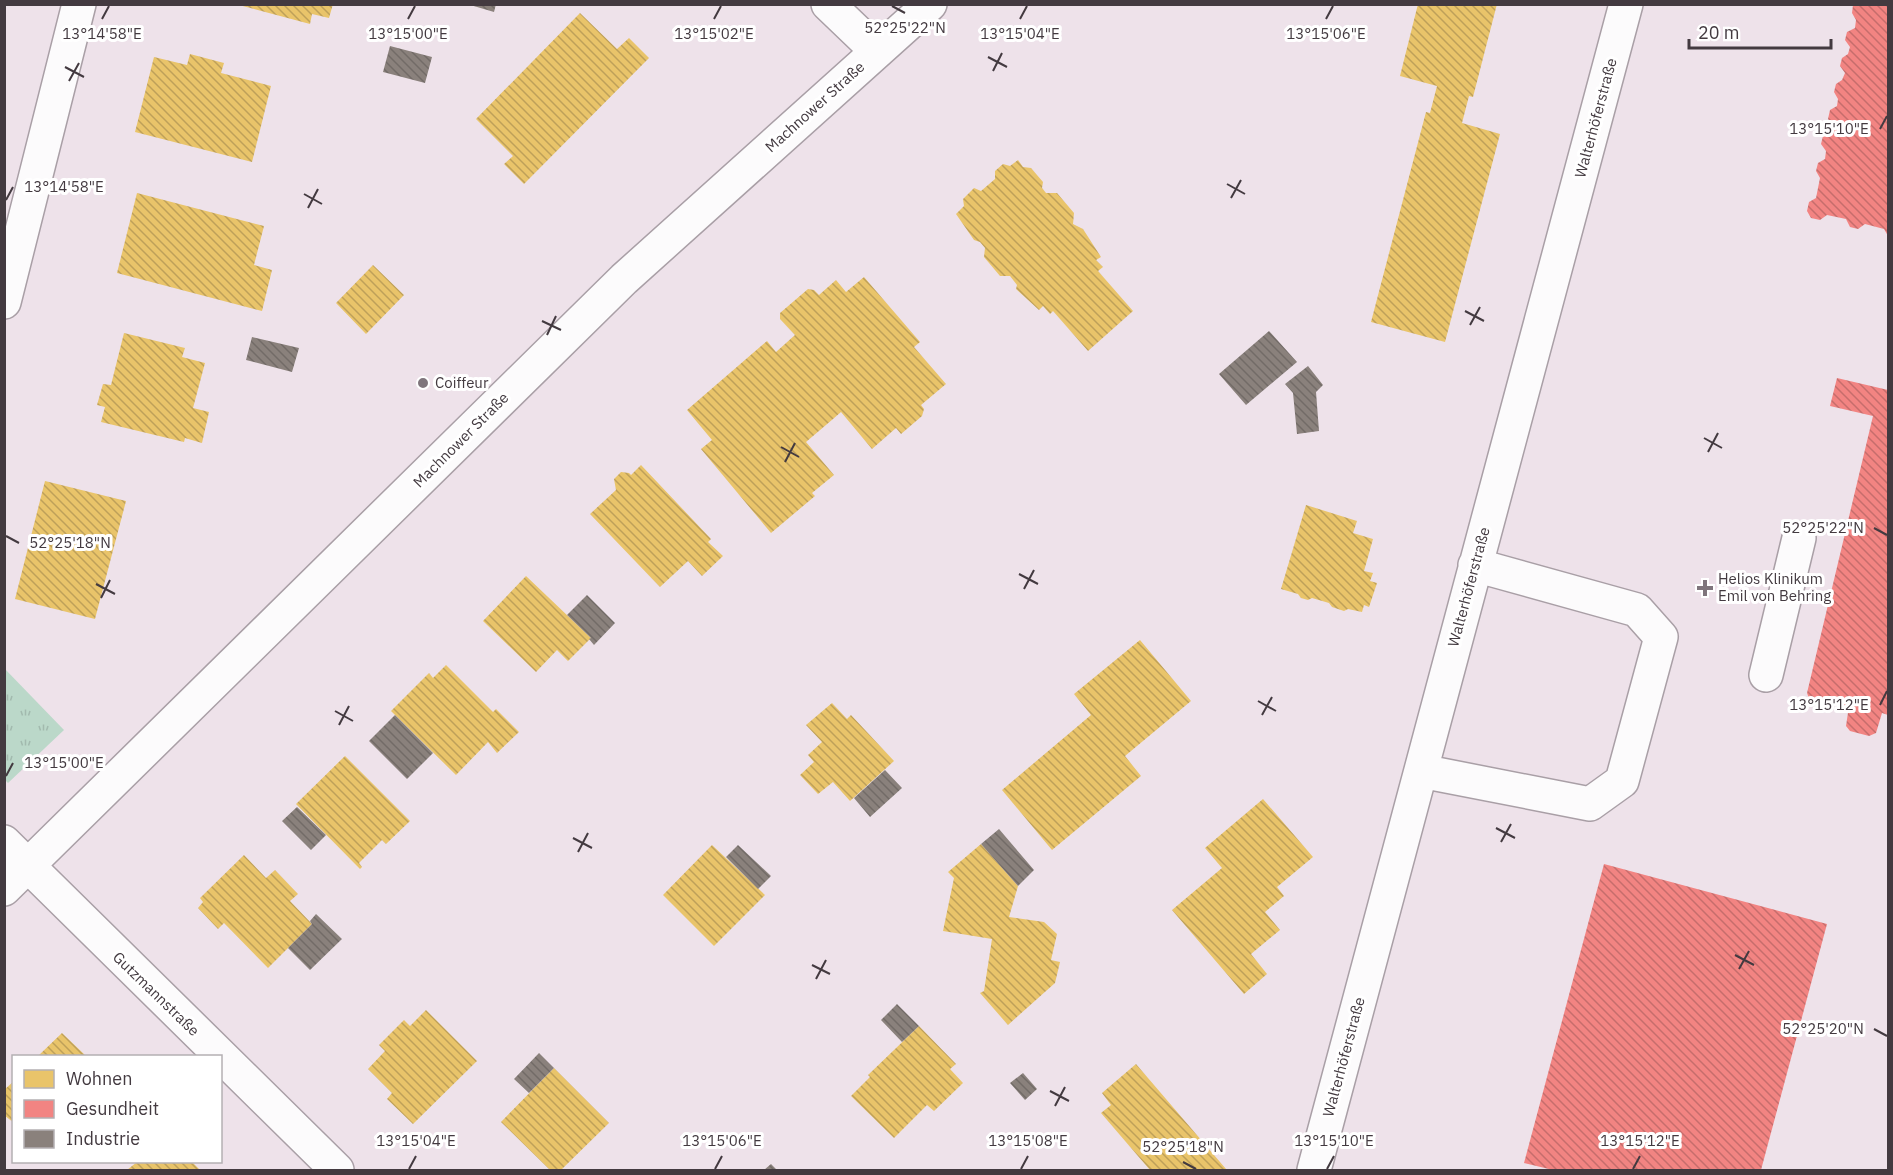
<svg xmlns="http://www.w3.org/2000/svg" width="1893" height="1175" viewBox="0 0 1893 1175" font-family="'IBM Plex Sans',sans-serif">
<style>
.grass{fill:url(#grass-tufts)}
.homes{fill:url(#homes-back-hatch)}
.health{fill:url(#health-back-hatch)}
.industry{fill:url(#industry-back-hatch)}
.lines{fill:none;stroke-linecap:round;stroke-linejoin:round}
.minor-casing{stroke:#a99fa6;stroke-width:36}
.major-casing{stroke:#a99fa6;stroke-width:36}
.minor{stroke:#fcfbfc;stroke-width:33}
.major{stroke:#fcfbfc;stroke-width:33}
.ticks{fill:none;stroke:#433a40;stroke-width:2}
.poi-dot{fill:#7f757c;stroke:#fff;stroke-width:2}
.labels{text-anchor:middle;stroke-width:6;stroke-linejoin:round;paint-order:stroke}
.street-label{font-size:15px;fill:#433a40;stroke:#fff}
.poi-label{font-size:15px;fill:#433a40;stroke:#fff;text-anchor:start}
.ticks-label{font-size:15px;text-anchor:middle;fill:#433a40;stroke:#fff;stroke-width:6;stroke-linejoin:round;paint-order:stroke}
</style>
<defs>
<pattern id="grass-tufts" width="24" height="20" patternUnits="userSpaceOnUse" patternTransform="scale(1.5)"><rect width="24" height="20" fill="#bbd8c9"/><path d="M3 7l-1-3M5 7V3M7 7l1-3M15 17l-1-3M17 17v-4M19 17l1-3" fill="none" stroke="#a2baae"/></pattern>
<pattern id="homes-back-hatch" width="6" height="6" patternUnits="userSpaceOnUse" patternTransform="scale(1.5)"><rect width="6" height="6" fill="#e9c46a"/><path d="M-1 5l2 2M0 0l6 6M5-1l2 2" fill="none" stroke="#bea059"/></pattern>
<pattern id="health-back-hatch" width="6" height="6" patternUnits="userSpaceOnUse" patternTransform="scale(1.5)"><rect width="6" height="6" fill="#f28482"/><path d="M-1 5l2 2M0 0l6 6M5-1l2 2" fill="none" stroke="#c66d6c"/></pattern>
<pattern id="industry-back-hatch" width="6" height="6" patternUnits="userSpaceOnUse" patternTransform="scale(1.5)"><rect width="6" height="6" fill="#8a817c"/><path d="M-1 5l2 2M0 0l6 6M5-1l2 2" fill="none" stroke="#726b67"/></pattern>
</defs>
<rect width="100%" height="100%" fill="#eee2ea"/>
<path class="grass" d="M4,668l60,62 -56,53 -4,-4z"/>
<path class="homes" d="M235,4h98l-4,14 -17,-4 -2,10z
M1418,4h79l-24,93 -4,-1 -7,27 38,11 -55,208 -74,-20 55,-210 4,1 7,-27 -37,-10z
M580,13l37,36 12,-11 20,20 -125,126 -20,-20 9,-8 -37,-37z
M190,54l34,9 -3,10 50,13 -19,76 -117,-30 19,-75 33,8z
M1018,160l5,7 8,1 12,14 -1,6 4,5h11l17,20 -1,11 10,5 18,28 -5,3 7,7 -5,4 35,40 -45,40 -35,-40 -3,3 -7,-8 -4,4 -23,-21 1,-4 -7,-9h-10l-16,-19 1,-9 -5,-6 -6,-2 -18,-26 8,-8 -1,-7 11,-11 7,3 14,-12v-8l8,-7 7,2z
M137,193l127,33 -10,39 18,5 -10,41 -145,-38z
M373,265l31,30 -38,39 -30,-31z
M864,277l56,65 -6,5 32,37 -25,21 3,4 -2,7 -21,18 -5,-6 -24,21 -31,-37 -8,7 -27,23 28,33 -22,18 3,3 -44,37 -70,-84 11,-9 -25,-30 80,-69 9,11 19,-17 -15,-16v-6l28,-24 6,1 5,5 17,-15 10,12z
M124,333l61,15 -3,9 23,6 -12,45 16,4 -7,31 -17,-5 -1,4 -83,-20 4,-15 -8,-2 6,-21 8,1z
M641,465l70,74 -3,3 15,14 -21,20 -14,-15 -28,26 -70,-73 26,-24 -2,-11 7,-7 8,1 2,2z
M45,481l81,20 -31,118 -80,-20z
M1306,505l51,16 -4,12 20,6 -9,32 9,2 -3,8 7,2 -8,24 -5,-2 -2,7 -14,-3 -4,2 -12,-4 -3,-4 -17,-5 -4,2 -7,-2 -3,-4 -17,-5z
M526,576l65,62 -23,23 -11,-11 -21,22 -53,-51z
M1140,640l51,61 -66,55 16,20 -89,74 -50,-60 89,-75 -17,-21z
M446,665l47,47 3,-3 23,23 -22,21 -9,-11 -32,33 -65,-64 38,-38 4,5z
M832,703l15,16 4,-4 43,46 -44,40 -17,-19 -15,12 -18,-19 14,-13 -6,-7 14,-13 -16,-17z
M345,756l65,65 -24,23 -4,-4 -23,23 3,4 -2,2 -64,-65z
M1263,799l50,58 -36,30 7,9 -19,16 15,18 -29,24 16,20 -23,20 -72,-84 50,-42 -17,-20z
M981,844l37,42 -9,31 35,5 13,12 -6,26 9,2 -5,21 -47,42 -28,-32 4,-2 8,-52 -49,-8 11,-53 -6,-6z
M712,845l53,50 -51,51 -51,-51z
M244,855l22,23 9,-8 23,24 -8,7 22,23 -44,44 -44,-45 -6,6 -20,-21 5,-6 -3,-4z
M426,1010l51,51 -64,63 -26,-25 5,-6 -24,-24 17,-18 -6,-6 25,-25 6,6z
M919,1026l37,38 -6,5 13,14 -29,28 -7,-6 -33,33 -43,-42 19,-19 -2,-2z
M62,1033l24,23h-48z
M1136,1064l90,105 -1,1h-75l-49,-57 10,-8 -9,-12z
M554,1068l55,55 -48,47h-11l-49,-48z
M14,1081v42l-10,-8v-25z
M137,1162h55l8,8h-73z"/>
<path class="health" d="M1888,4v232l-4,-7 -19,-5 -7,5 -8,-2 -4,-8 -19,-4 -7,5 -9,-2 -4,-7 2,-9 7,-4 4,-20 -4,-7 2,-8 7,-4 1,-8 -5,-7 2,-8 8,-4 2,-7 -5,-6 2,-9 7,-4 1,-7 -4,-7 2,-8 6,-4 3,-7 -5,-7 2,-8 6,-4 2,-7 -5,-7 2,-8 8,-4 1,-8 -4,-7 1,-8z
M1837,378l51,12v325l-6,-2 -6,20 -7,3 -19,-5 -4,-5 3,-20 -22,-5 -2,5 -15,-5 -3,-8 66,-277 -43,-10z
M1604,864l223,60 -66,246h-208l-29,-7z"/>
<path class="industry" d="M467,4h29l-2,8z
M390,46l42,11 -7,26 -42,-11z
M1269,331l28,31 -51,43 -27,-31z
M252,337l47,11 -7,24 -46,-12z
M1308,366l15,19 -7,7 3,39 -22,3 -4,-41 -8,-9z
M587,595l28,28 -21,22 -5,-6 2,-1 -24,-23z
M395,715l38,38 -26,26 -38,-38z
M885,770l17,18 -32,29 -16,-19z
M297,807l29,28 -15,15 -29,-29z
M999,829l35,41 -16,16 -37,-42z
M738,845l33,31 -13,13 -32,-32z
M316,914l26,25 -32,31 -22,-22 24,-24 -2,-3z
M897,1004l22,22 -17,16 -21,-22z
M539,1053l15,15 -25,25 -15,-14z
M1023,1073l14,16 -12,11 -15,-17z
M771,1164l6,6h-13z"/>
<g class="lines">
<g class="minor-casing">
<path id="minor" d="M828,4l49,47
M4,302l75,-298
M1766,675l33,-137
M1421,771l169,33 32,-23 39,-144 -24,-27 -162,-45
M4,842l333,328
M1314,1170l312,-1166"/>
</g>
<g class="major-casing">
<path id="major" d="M4,889l620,-610 306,-275"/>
</g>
<use href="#minor" class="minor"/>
<use href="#major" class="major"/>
</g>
<path class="ticks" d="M892,6l13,7M102,19l7,-13M408,19l7,-13M714,19l7,-13M1020,19l7,-13M1326,19l7,-13M988,57l19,10M65,67l19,10M993,71l9,-18M69,81l10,-18M1880,129l7,-13M1227,184l18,10M304,194l18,10M1231,198l10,-18M6,200l7,-13M308,208l10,-19M1465,311l19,10M542,321l19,9M1470,325l10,-18M547,335l9,-19M1704,438l18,10M781,447l18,10M1708,452l10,-19M785,462l10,-19M1874,528l13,7M6,536l13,7M1019,574l19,10M96,584l19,10M1024,589l10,-19M101,598l9,-18M1258,701l18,10M1880,705l7,-14M335,711l18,10M1262,715l10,-18M339,725l10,-19M6,776l7,-13M1496,828l19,10M573,838l19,10M1501,842l10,-18M578,852l10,-19M1735,955l19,10M812,965l18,9M1739,969l10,-18M816,979l10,-19M1874,1029l13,7M1050,1091l19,10M1055,1106l10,-19M1183,1162l13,7M409,1169l7,-13M715,1169l7,-13M1021,1169l7,-13M1327,1169l7,-13M1633,1169l7,-13"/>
<g class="poi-dot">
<circle cx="423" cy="383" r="6"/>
<path d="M1702 579h6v6h6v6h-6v6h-6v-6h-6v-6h6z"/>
</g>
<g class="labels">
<g class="street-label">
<text transform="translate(815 107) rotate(-42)" y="5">Machnower Straße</text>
<text transform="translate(1596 118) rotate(-75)" y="5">Walterhöferstraße</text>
<text transform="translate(461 440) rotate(-45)" y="5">Machnower Straße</text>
<text transform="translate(1469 587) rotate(-75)" y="5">Walterhöferstraße</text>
<text transform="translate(156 994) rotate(44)" y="5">Gutzmannstraße</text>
<text transform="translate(1344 1057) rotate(-75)" y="5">Walterhöferstraße</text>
</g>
<g class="poi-label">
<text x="435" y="388">Coiffeur</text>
<text x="1718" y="584">Helios Klinikum<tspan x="1718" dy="17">Emil von Behring</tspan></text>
</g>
</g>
<g class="ticks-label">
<text x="905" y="33">52°25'22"N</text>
<text x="102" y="39">13°14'58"E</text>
<text x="408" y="39">13°15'00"E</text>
<text x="714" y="39">13°15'02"E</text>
<text x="1020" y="39">13°15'04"E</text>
<text x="1326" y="39">13°15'06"E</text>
<text x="1829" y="134">13°15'10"E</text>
<text x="64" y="192">13°14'58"E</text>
<text x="1823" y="533">52°25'22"N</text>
<text x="70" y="548">52°25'18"N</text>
<text x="1829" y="710">13°15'12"E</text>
<text x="64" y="768">13°15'00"E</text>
<text x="1823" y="1034">52°25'20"N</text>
<text x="416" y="1146">13°15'04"E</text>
<text x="722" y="1146">13°15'06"E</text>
<text x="1028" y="1146">13°15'08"E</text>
<text x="1334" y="1146">13°15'10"E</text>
<text x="1640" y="1146">13°15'12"E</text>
<text x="1183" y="1152">52°25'18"N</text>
</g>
<rect width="1893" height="1175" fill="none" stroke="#433a40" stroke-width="12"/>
<rect x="12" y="1055" width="210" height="108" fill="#ffffff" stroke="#b4b0b3" stroke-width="1.5"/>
<rect x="24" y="1070" width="30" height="18" fill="#e9c46a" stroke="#b4b0b3" stroke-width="1.5"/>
<text x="66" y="1085" font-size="18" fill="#433a40">Wohnen</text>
<rect x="24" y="1100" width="30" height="18" fill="#f28482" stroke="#b4b0b3" stroke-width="1.5"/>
<text x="66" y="1115" font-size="18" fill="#433a40">Gesundheit</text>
<rect x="24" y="1130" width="30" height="18" fill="#8a817c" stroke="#b4b0b3" stroke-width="1.5"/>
<text x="66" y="1145" font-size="18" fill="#433a40">Industrie</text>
<path d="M1689 39v9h142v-9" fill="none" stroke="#433a40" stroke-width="3"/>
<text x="1698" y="39" font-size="18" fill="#433a40" stroke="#ffffff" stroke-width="4.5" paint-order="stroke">20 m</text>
</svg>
